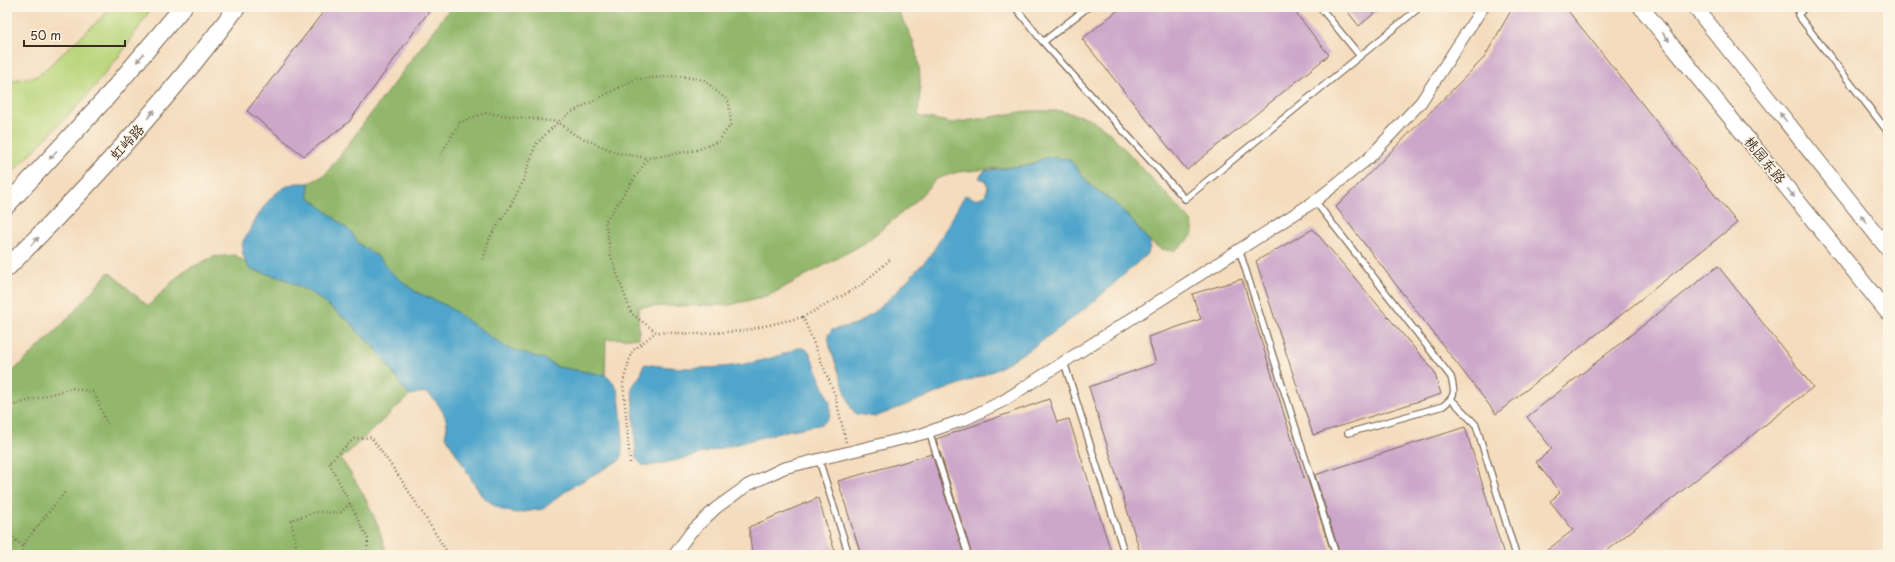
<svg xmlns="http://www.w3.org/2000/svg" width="1895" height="562" viewBox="0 0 1895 562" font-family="'Playpen Sans','LXGW WenKai TC',sans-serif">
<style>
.green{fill:#b9d67c;stroke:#7a804d}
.forest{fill:#92b76c;stroke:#667045}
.water{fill:#4fa5cb;stroke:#456874}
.building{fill:#cca7ca}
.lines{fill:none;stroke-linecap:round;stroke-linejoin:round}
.lane-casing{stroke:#7c6856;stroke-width:8}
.street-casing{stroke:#7c6856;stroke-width:13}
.secondary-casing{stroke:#7c6856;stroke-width:17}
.primary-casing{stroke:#7c6856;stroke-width:19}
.path{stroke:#7c6856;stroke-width:2.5;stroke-dasharray:1 3;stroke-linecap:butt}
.lane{stroke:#fff;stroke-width:5.5}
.street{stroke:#fff;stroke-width:11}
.secondary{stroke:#fff;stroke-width:15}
.primary{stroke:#fff;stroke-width:17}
.oneway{fill:#a79f9a}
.labels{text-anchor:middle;stroke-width:3.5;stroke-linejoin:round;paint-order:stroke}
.street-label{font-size:14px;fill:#3b2a1e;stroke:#fcf5e5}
</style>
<rect width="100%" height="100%" fill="#fcf5e5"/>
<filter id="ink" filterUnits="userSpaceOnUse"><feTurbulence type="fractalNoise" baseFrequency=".025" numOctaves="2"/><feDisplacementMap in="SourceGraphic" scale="8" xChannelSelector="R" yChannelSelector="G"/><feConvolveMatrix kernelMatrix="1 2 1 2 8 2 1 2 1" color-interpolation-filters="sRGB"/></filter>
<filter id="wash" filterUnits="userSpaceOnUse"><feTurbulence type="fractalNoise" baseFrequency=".012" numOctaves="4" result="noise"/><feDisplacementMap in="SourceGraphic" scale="16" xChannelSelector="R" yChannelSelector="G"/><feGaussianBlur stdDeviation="0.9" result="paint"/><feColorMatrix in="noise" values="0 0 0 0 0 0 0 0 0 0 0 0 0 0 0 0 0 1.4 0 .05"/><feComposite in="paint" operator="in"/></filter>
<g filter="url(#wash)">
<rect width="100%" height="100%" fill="#f4dcbd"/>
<path class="green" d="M113,7h39l-25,39 -40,50 -80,82v-97l31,-5z"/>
<path class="forest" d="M451,7h444c25,38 28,65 23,109l35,7 76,-12h32l28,7 19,13 83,90c7,17 -5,20 -17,30l-13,-2 -11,-7 -22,-26 -16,-15 -22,-16 -21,-26 -22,-2 -17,8 -72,7 -22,7 -22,24 -49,40 -95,52 -40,10 -92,2 1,31 -33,1 -1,36 -48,-8 -13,-8 -37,-10 -60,-43 -31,-14 -23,-18 -15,-17 -19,-13 -8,-12 -43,-36 1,-13 16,-8z
M235,255l9,6 6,8 35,10 28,15 38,29 7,9 19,18 32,46 -68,63c22,32 36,58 46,96h-380v-178l56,-53 46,-52 39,34 34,-34 31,-15z"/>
<path class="water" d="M1047,157l22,2 21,26 22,16 16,15 22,26v6l-3,6 -57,51 -52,39 -42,26 -121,47 -19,-3 -5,-6 -21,-61 -2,-12 4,-5 24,-6 16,-10 19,-17 40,-42 34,-60 10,4 10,-3 3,-9 -3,-7 -6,-2 5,-7 46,-6z
M297,183h12l-1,13 43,36 8,12 19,13 15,17 23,18 31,14 60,42 37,11 13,8 48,8c5,4 11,10 13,17 3,12 7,58 2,68l-50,28 -27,21 -26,4 -12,-2 -10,-5 -14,-11 -36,-60c1,-3 2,-6 2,-9 1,-9 -13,-31 -22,-33 -5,-1 -10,1 -16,3l-32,-46 -19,-18 -7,-9 -38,-29 -28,-15 -35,-10c-6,-9 -9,-16 -7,-28 15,-23 25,-52 54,-58z
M798,348h5l6,3 21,52v13l-7,8 -42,8 -95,26 -36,8 -8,-1 -6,-7 -4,-71 10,-14v-5l3,-4c48,8 108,5 153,-16z"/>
<g id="blocks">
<path class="building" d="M327,7h105l-83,115 -45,34 -57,-45z
M1122,7h169l38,48 -142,115 -105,-131z
M1344,7h38l-23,19z
M1513,7h52l172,216 -241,191 -160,-207 148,-149z
M1313,229l121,142 7,23 -128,41 -57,-174z
M1718,266l95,121 -212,168h-60l32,-25 -23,-29 10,-8 -24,-31 16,-13 -25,-32z
M1242,279l62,199 3,-1 25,78h-191l-52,-168 67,-24 -8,-26 53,-18 -9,-25z
M1049,399l8,23 12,-3 43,136h-140l-36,-116z
M1465,427l39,128h-164l-25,-80z
M932,454l32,101h-103l-23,-74z
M818,498l18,57h-84l-3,-28z"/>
</g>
</g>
<g filter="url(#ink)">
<use href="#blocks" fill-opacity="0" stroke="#7c6856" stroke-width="1"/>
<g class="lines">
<g class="lane-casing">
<path id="lane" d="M1015,7l28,35 142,157 235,-192
M1320,7l40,49
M1805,7l-7,8 90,117
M1043,42l45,-35
M1315,201l136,176c4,15 5,19 -8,29l-95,27
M1239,249l97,306
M1064,362l61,193
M1451,399l25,26 40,130
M929,431l39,124
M819,460l30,95"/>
</g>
<g class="street-casing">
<path id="street" d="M674,555l17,-23 25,-24 32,-23 36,-17 138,-34 44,-15 37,-18 312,-200 54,-43 52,-56 62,-95"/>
</g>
<g class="secondary-casing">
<path id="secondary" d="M1641,7l247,306
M1695,7l193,242"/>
</g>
<g class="primary-casing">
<path id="primary" d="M7,205l99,-107 77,-91
M7,268c82,-82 161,-168 230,-261"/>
</g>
<path class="path" d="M441,154l19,-32 25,-9 73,9 17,13 42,18 31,5
M483,259l7,-22 21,-32 11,-22 14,-39 22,-22 12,-9 66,-34 42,-3 26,4 25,22 2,22 -12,17 -22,9 -49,8 -43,64 6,34 20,57 25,19 41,2 46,-3 60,-14
M7,407l65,-19 22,4 13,32
M846,442l-11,-47 -32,-78 57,-31 32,-28
M630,463l-7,-81 9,-31 24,-19
M7,532l15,14
M296,545l-5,-25 25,-8h25l10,-9
M23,555l-1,-9 43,-54
M367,555l1,-16 -39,-77 25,-23 17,-2 30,42 48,76"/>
<use href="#lane" class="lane"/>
<use href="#street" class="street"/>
<use href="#secondary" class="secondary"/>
<use href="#primary" class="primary"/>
</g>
<defs><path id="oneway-solid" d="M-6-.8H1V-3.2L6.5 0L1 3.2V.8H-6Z"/></defs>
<g class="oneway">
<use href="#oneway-solid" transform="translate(1666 37) rotate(51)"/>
<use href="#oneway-solid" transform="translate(140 58) rotate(130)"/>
<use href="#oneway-solid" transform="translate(151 114) rotate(-51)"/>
<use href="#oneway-solid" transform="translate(1783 117) rotate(-129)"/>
<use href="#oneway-solid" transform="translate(53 155) rotate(132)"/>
<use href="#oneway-solid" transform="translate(1791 193) rotate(51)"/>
<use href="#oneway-solid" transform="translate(1864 219) rotate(-129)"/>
<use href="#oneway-solid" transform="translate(35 241) rotate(-45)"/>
</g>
</g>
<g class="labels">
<g class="street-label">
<text transform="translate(127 142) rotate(-47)" y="5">虹岭路</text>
<text transform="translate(1765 160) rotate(51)" y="5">桃园东路</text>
</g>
</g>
<rect width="1895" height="562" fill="none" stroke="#fcf5e5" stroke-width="24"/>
<path d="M24 40v6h101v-6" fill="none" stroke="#3b2a1e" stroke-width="2"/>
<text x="30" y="40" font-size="12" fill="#3b2a1e" stroke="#fcf5e5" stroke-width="3" paint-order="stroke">50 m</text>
</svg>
